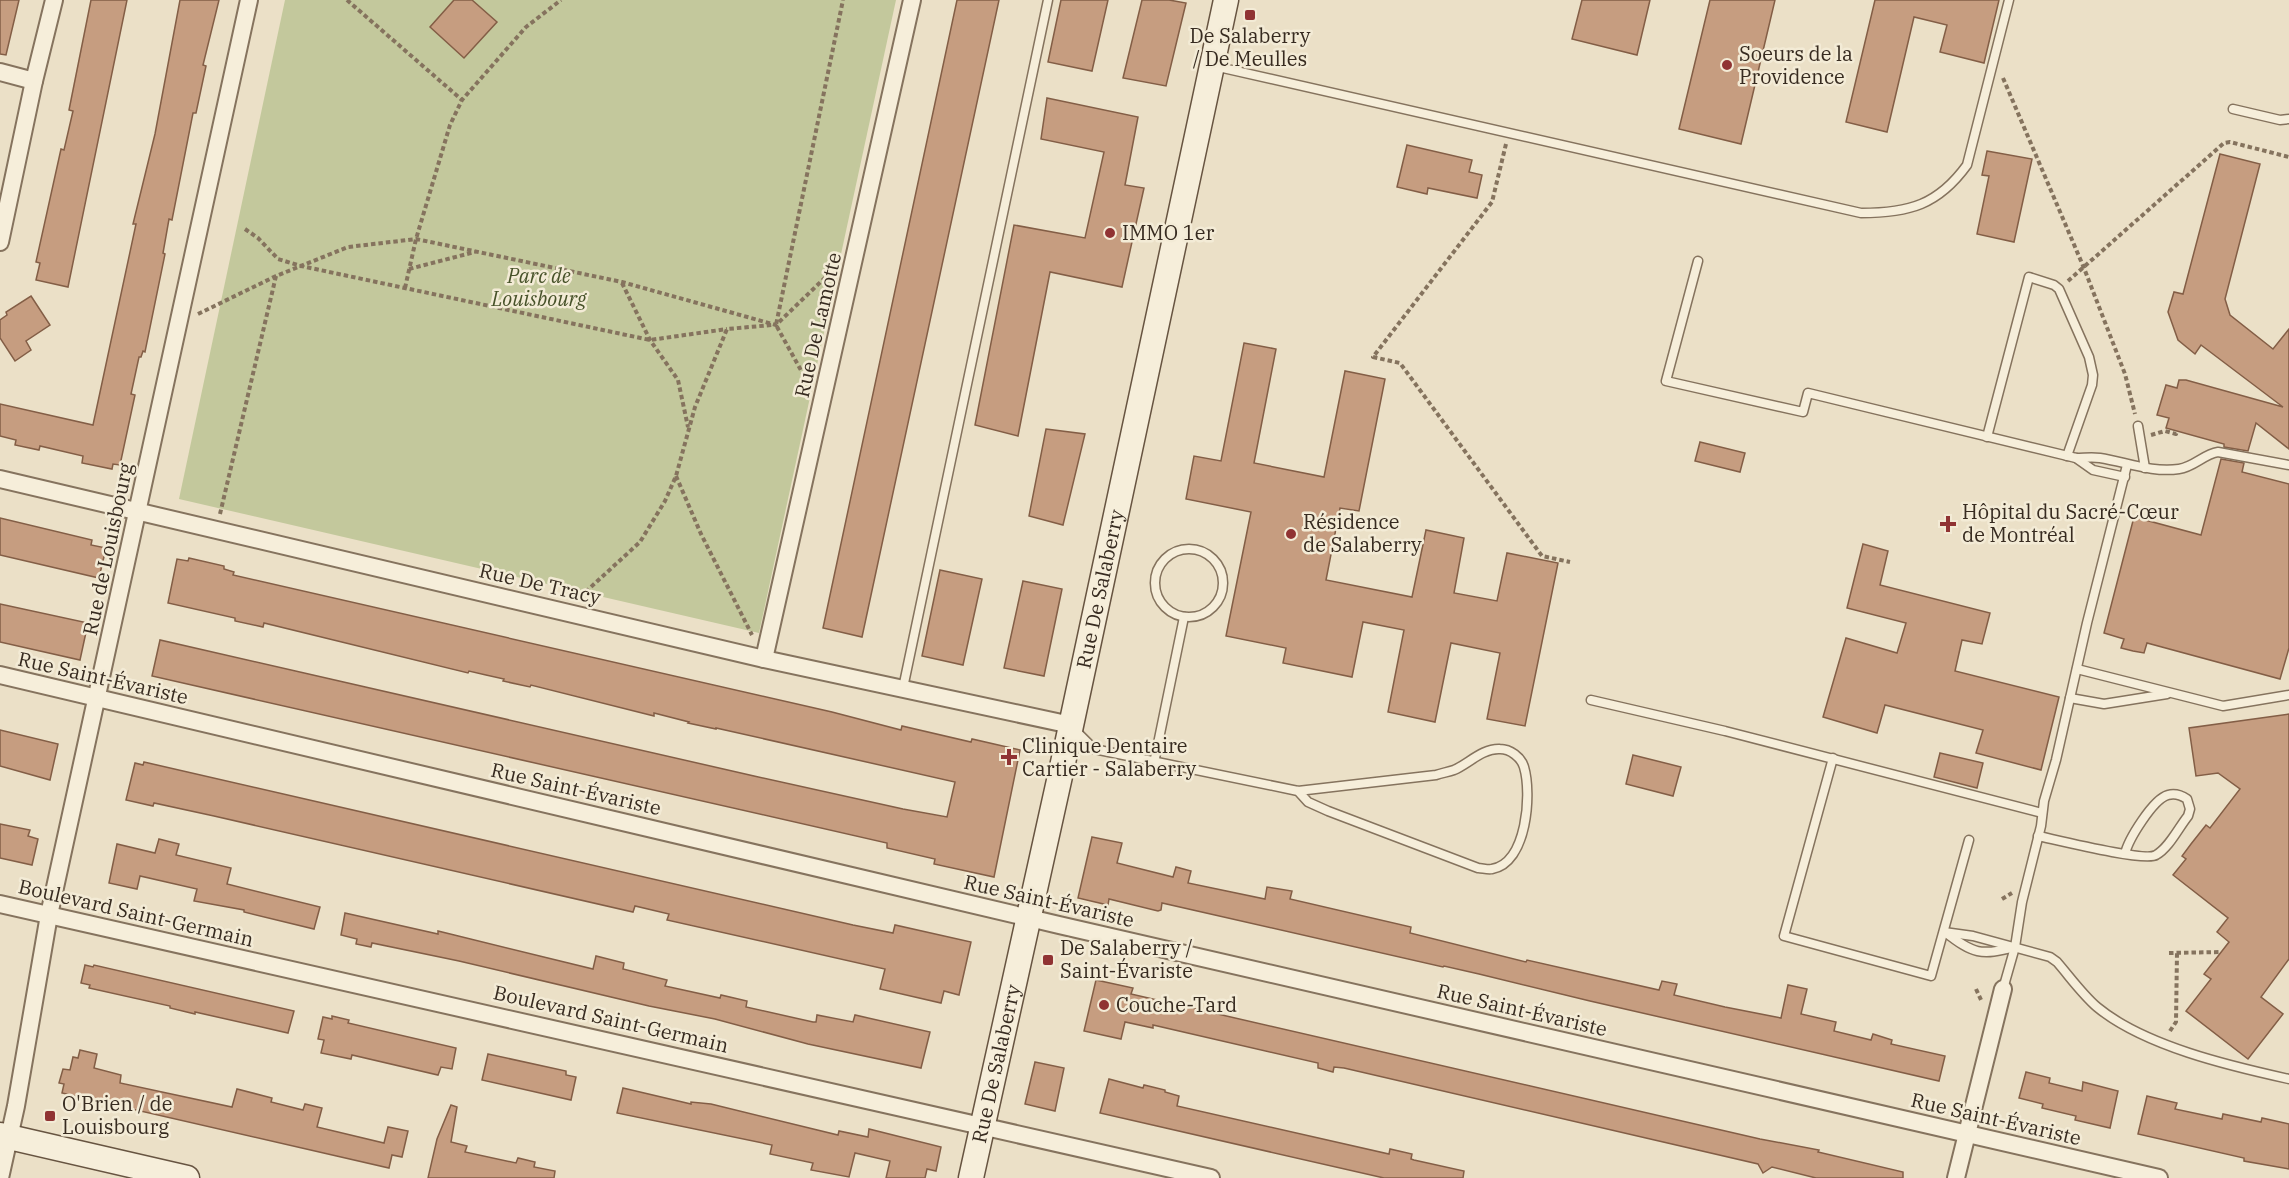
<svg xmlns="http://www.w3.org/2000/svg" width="2289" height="1178" viewBox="0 0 2289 1178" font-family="'IBM Plex Serif',serif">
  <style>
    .green { fill: #c3c89c }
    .building { fill: #c69d80; stroke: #835e46; stroke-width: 1.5 }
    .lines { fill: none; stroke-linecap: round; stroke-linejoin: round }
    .lane-casing { stroke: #85735e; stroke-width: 11 }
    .street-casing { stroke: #85735e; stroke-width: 20 }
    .secondary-casing { stroke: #675441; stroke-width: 27 }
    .path { stroke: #85735e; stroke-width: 4; stroke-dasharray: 4.5 3; stroke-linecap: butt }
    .lane { stroke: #f6eeda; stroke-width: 8 }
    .street { stroke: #f6eeda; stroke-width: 16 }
    .secondary { stroke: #f6eeda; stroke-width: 24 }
    .poi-dot { fill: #903333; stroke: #f3ebd6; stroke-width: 2 }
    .labels { text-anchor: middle; stroke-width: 5; stroke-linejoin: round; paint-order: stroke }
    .poi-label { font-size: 20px; fill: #372b20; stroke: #f3ebd6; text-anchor: start }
    .park-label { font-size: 20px; font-style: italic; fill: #475229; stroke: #f3ebd6 }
    .street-label { font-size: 20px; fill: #372b20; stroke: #f3ebd6 }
  </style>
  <rect width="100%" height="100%" fill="#ebe0c7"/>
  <polygon class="green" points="285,0 896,0 759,633 179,499"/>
  <g class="building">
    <polygon points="0,0 19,0 6,55 0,54"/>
    <polygon points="91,0 127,0 68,287 36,280 40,263 36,262 61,149 64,150 73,111 69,110"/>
    <polygon points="180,0 219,0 203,65 206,66 196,113 193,113 172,220 169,219 163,253 165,254 145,352 143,351 141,357 139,357 131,394 135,395 120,465 113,464 112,469 82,463 83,456 40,446 39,450 15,445 16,440 0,436 0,404 93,425 136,224 133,224 155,134"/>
    <polygon points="454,0 472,0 497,22 464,58 430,27"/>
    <polygon points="957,0 999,0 862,637 823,628"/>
    <polygon points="1061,0 1108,0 1092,71 1048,62"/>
    <polygon points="1142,0 1169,0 1186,3 1166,86 1123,78"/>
    <polygon points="1582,0 1650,0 1637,55 1572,39"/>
    <polygon points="1710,0 1775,0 1741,144 1679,129"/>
    <polygon points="1875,0 1999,0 1984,63 1940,52 1947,25 1914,17 1887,132 1846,122"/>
    <polygon points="1047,98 1138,117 1125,185 1144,188 1122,287 1050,272 1018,436 975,425 1014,225 1085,238 1104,152 1041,139"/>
    <polygon points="1407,145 1472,160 1469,172 1482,175 1477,198 1428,188 1427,194 1397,187"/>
    <polygon points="1987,151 2032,159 2014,242 1977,234 1989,176 1982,175"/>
    <polygon points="2220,154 2260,164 2225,299 2230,315 2273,349 2289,329 2289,449 2256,423 2248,451 2224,447 2224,444 2166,428 2169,418 2157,415 2166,385 2177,388 2179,380 2186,380 2283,407 2201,345 2195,354 2178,340 2168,312 2174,292 2183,294"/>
    <polygon points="31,296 50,325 26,341 31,350 15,361 0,338 0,320 7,315 6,312"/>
    <polygon points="1244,343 1276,349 1254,463 1324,477 1345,371 1385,379 1359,511 1340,508 1326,580 1412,597 1426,530 1464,538 1454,593 1497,601 1507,553 1558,563 1525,726 1487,719 1500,653 1451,643 1435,722 1388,712 1404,630 1363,622 1352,677 1283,663 1286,648 1226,636 1251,512 1186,499 1194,456 1221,461"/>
    <polygon points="1046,429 1085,434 1063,525 1029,516"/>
    <polygon points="1700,442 1745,453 1740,472 1695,461"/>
    <polygon points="2221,459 2244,463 2242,472 2289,484 2289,648 2280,679 2147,643 2144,653 2133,651 2121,648 2124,639 2104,633 2134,517 2201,535"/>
    <polygon points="0,518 92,540 91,545 106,548 99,578 0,555"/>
    <polygon points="1863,544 1888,551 1880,585 1990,613 1982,644 1962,640 1955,671 2059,697 2041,770 1976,753 1983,730 1885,705 1877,733 1823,717 1846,638 1897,653 1906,623 1847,608"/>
    <polygon points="189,558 224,566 224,569 234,572 233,575 832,712 901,730 902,726 971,742 972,739 1020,750 994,877 934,864 935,859 887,848 887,843 152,676 160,640 754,776 903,809 947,817 955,782 716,728 716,729 688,723 689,722 654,713 654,716 531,685 530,687 503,681 504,679 486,675 469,671 468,673 264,623 263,627 235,621 235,618 168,603 177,559 188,561"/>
    <polygon points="940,570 982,579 963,665 922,656"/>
    <polygon points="1023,581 1062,589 1044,676 1004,668"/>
    <polygon points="0,604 88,623 80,660 0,642"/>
    <polygon points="2289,714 2289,959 2261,997 2283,1014 2248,1059 2186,1011 2211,979 2204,974 2229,942 2217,932 2228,918 2173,875 2186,859 2182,856 2191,844 2206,825 2210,828 2240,789 2218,773 2196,776 2189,728"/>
    <polygon points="0,730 58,744 50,780 0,766"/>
    <polygon points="1940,753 1983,763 1977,788 1934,777"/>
    <polygon points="1633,755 1681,767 1673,796 1626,784"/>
    <polygon points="144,762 853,925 893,933 895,925 971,942 959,995 944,991 941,1003 880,989 885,969 667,920 669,914 635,906 633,912 214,816 154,803 153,806 126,800 135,763 143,765"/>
    <polygon points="0,824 30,830 28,836 38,839 32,865 0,858"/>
    <polygon points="1092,837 1122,843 1117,863 1173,877 1176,867 1191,871 1188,883 1265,899 1267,887 1292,891 1290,899 1411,927 1410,933 1526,962 1527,960 1659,990 1662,981 1677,984 1674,995 1725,1007 1781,1018 1788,985 1807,989 1801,1014 1836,1022 1834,1031 1871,1040 1873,1034 1892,1040 1891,1044 1945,1056 1939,1081 1590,1001 1479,974 1444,966 1443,967 1162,903 1161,910 1158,911 1109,899 1108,905 1078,898"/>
    <polygon points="159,839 179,844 176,855 231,868 227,884 320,907 314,929 244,912 244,910 194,901 197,889 140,876 137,889 109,883 117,844 155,853"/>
    <polygon points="345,913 438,934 438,931 593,969 596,956 624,963 623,969 667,980 665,986 720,998 721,995 747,1001 746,1007 813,1022 816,1022 817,1015 853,1022 855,1015 930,1032 921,1068 808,1044 715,1019 649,1006 459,961 372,943 371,947 356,944 357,939 341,935"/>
    <polygon points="85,965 93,967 94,965 294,1011 288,1033 195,1012 195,1014 170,1008 170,1006 89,988 90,985 81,983"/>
    <polygon points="1096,980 1133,988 1131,994 1760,1139 1819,1150 1818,1152 1903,1172 1903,1178 1816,1178 1772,1167 1763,1173 1758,1164 1344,1068 1334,1067 1333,1072 1318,1068 1318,1063 1153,1025 1153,1028 1125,1022 1121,1039 1084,1031"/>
    <polygon points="332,1016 349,1020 348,1023 456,1048 452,1069 441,1067 438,1075 352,1055 351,1059 321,1053 324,1040 318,1039 323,1017 332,1019"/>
    <polygon points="80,1050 97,1054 94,1068 121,1075 120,1083 232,1107 237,1089 272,1098 271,1102 303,1110 305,1104 322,1108 317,1127 384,1143 388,1127 408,1131 402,1157 392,1155 389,1168 62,1093 64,1084 59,1083 63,1069 70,1070 73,1057 78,1058"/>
    <polygon points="488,1054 566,1071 566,1075 576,1077 571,1100 482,1080"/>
    <polygon points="1035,1062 1064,1068 1055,1111 1025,1104"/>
    <polygon points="2026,1072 2050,1078 2049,1083 2082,1091 2083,1082 2118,1091 2110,1128 2075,1120 2076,1116 2042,1108 2043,1104 2019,1098"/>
    <polygon points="1109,1079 1143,1088 1144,1085 1165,1090 1165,1092 1179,1096 1177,1106 1389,1154 1390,1149 1412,1154 1411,1159 1414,1160 1464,1171 1463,1178 1384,1178 1100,1113"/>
    <polygon points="623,1088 691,1104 691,1102 711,1104 838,1135 839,1131 868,1137 869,1129 941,1147 936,1171 927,1169 925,1178 886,1178 890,1161 855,1153 849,1177 811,1170 813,1163 770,1154 772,1145 617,1113"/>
    <polygon points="2147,1096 2177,1103 2175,1109 2222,1119 2223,1114 2261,1122 2262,1118 2289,1124 2289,1169 2244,1161 2244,1158 2138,1134"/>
    <polygon points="451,1105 457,1107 451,1142 467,1146 465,1152 516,1163 518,1158 535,1162 534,1167 555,1171 554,1178 428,1178 437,1139"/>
  </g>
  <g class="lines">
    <g class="lane-casing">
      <g id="lane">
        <path d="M1214 66 1861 213C1909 213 1938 205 1967 165L2009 0"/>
        <polyline points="2233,109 2280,120 2289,119"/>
        <path d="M1698 261 1666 381 1803 412 1808 393 2076 458C2084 458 2092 457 2100 458 2126 462 2152 473 2179 469 2194 467 2204 454 2218 452L2289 465"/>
        <polyline points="2138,426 2145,468"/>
        <polyline points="1987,437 2029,277 2054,285 2059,289 2089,357 2093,375 2092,385 2067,456"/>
        <polyline points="2076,458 2093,470 2125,477"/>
        <circle cx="1189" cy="583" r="34"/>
        <polyline points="2077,669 2223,706 2289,695"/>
        <polyline points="903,688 1048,0"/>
        <polyline points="2070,698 2104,704 2167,694"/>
        <polyline points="1591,700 1725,731 2042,813"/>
        <path d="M1073 728 1094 749 1298 791 1436 775C1442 773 1448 772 1454 770 1468 764 1483 748 1500 749 1510 749 1521 757 1524 767 1532 794 1527 863 1492 869 1488 870 1482 868 1478 868L1328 811 1308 802 1298 791"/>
        <polyline points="1833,758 1784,936 1931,976 1969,840"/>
        <polyline points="1154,763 1184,617"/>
        <path d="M2038 836C2057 840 2145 862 2156 855 2169 848 2179 827 2188 816L2190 809 2187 799C2181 795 2175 793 2168 795 2153 799 2128 840 2125 854"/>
        <path d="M1944 932 1973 936 2050 957 2057 962C2070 977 2082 994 2097 1007 2144 1046 2230 1066 2289 1079"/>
        <path d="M1945 932C1973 954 1981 956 2015 947"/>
        <polyline points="2003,989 2015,947 2022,902 2041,826 2044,801 2056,760 2087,623 2127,465"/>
      </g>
    </g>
    <g class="street-casing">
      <g id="street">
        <polyline points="0,72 34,81"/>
        <polyline points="0,242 34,81 54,0"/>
        <polyline points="0,479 764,659 1071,725"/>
        <polyline points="764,659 912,0"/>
        <polyline points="0,675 1059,925 2159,1178"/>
        <polyline points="0,904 1211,1178"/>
        <polyline points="0,1178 16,1106 49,915 249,0"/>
        <polyline points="1956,1178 2003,989"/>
      </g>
    </g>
    <g class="secondary-casing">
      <g id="secondary">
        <polyline points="0,1135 187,1178"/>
        <path id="s1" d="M971 1178 1066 749 1226 0"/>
      </g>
    </g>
    <g class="path">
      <polyline points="347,0 462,100"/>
      <polyline points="2003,78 2084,268 2125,374 2135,414"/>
      <polyline points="1506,144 1492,202 1373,357 1400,363 1542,556 1570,562"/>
      <polyline points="245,229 258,238 278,259 301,266 650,340 727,329"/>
      <polyline points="409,269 475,252"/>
      <polyline points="2068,281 2224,143 2230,142 2289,157"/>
      <polyline points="622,283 650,340 678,380 688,427"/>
      <polyline points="405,288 416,239 450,125 462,100 526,27 561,0"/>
      <polyline points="198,314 276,276 348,247 416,239 622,282 776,325 833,270"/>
      <polyline points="808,383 776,325 843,0"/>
      <polyline points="2151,435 2165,431 2176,434 2177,431"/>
      <polyline points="676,476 701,534 752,635"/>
      <polyline points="220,514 276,276"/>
      <polyline points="580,597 640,542 665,501 676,476 695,407 727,329 772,325"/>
      <polyline points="2002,899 2012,893"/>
      <polyline points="2169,953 2221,952"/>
      <polyline points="1976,989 1982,1002"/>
      <polyline points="2170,1031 2176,1022 2177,953"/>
    </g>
    <use href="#lane" class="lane"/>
    <use href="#street" class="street"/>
    <use href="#secondary" class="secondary"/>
  </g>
  <g class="poi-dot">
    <rect x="1244" y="9" width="12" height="12" rx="3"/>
    <circle cx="1727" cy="65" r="6"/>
    <circle cx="1110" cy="233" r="6"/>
    <path d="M1945 515h6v6h6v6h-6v6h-6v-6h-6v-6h6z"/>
    <circle cx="1291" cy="534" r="6"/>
    <path d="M1006 748h6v6h6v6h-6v6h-6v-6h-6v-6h6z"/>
    <rect x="1042" y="954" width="12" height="12" rx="3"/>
    <circle cx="1104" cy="1005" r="6"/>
    <rect x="44" y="1110" width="12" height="12" rx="3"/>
  </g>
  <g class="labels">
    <g class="poi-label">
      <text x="1250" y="43" text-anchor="middle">De Salaberry<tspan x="1250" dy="23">/ De Meulles</tspan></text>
      <text x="1739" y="61">Soeurs de la<tspan x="1739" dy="23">Providence</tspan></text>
      <text x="1122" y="240">IMMO 1er</text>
      <text x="1962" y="519">Hôpital du Sacré-Cœur<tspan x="1962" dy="23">de Montréal</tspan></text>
      <text x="1303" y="529">Résidence<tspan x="1303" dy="23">de Salaberry</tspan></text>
      <text x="1022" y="753">Clinique Dentaire<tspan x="1022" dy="23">Cartier - Salaberry</tspan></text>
      <text x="1060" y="955">De Salaberry /<tspan x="1060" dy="23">Saint-Évariste</tspan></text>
      <text x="1116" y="1012">Couche-Tard</text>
      <text x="62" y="1111">O'Brien / de<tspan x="62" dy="23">Louisbourg</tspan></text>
    </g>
    <g class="park-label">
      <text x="539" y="283">Parc de<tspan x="539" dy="23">Louisbourg</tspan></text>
    </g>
    <g class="street-label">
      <text transform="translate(818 325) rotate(-77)" y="7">Rue De Lamotte</text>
      <text transform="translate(108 549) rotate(-78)" y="7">Rue de Louisbourg</text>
      <text transform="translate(540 584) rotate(13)" y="7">Rue De Tracy</text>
      <text dy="7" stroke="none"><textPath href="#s1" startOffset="603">Rue De Salaberry</textPath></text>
      <text transform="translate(103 678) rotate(13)" y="7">Rue Saint-Évariste</text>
      <text transform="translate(576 789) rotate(13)" y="7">Rue Saint-Évariste</text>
      <text transform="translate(1049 901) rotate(13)" y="7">Rue Saint-Évariste</text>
      <text transform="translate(136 913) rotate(13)" y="7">Boulevard Saint-Germain</text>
      <text transform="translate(1522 1010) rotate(13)" y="7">Rue Saint-Évariste</text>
      <text transform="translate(611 1019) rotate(13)" y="7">Boulevard Saint-Germain</text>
      <text dy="7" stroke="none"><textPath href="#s1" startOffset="117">Rue De Salaberry</textPath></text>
      <text transform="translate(1996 1119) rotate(13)" y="7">Rue Saint-Évariste</text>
    </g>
  </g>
</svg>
